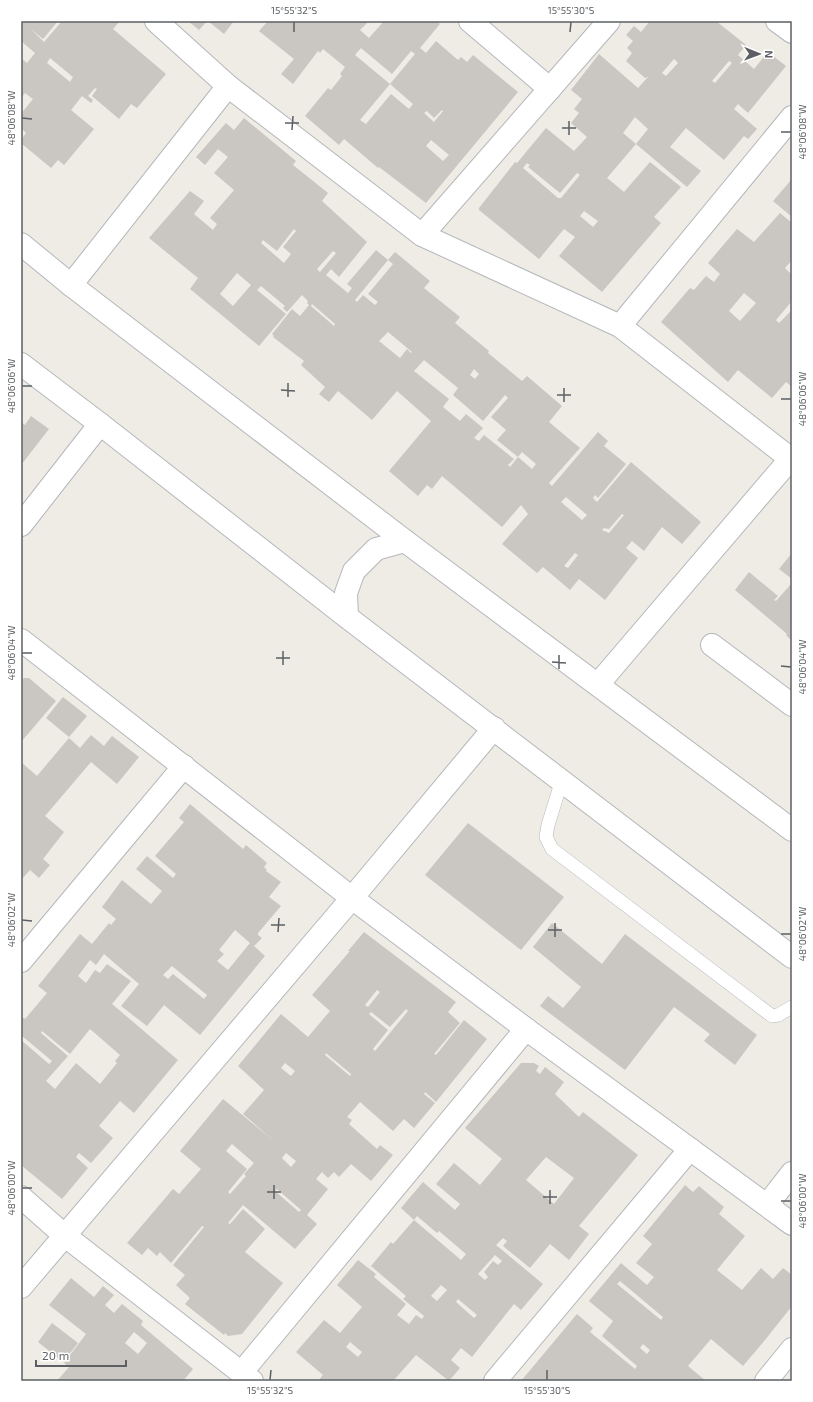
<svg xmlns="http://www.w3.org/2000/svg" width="813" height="1402" viewBox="0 0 813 1402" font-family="'Exo 2',sans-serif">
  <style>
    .building { fill: #cac6c1; fill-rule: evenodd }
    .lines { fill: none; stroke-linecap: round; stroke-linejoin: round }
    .service-casing { stroke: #b4b7bb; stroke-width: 14 }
    .minor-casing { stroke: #b4b7bb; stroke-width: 24 }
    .tertiary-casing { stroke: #b4b7bb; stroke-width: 24 }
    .service { stroke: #fff; stroke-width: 13 }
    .minor { stroke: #fff; stroke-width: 22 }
    .tertiary { stroke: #fff; stroke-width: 22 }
    .ticks { fill: none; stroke: #5c6064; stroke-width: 1.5 }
    .neatline { fill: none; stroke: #5c6064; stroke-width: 1.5 }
    .ticks-label { font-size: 10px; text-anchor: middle; fill: #5c6064 }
  </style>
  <rect width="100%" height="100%" fill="#eeece4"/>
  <g class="building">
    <path d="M21 21H58L43 39 31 29 44 42 62 21H120L113 29 166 74 137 108 131 104 119 119 92 96 97 89 95 88 88 96 93 100 91 103 82 96 71 110 94 129 64 165 58 160 51 168 21 143V140L26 133 21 128V114L33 99 25 93 21 98V58L27 63 35 53 21 41ZM50 58 73 77 70 82 47 63Z"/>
    <polygon points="188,21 207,21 199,30"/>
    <polygon points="208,21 234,21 224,34"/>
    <path d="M268 21H369L360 30 369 38 384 21H436L440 24 420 48 426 53 436 41 458 60 461 57 467 62 473 55 518 92 426 203 379 167 378 168 344 139 339 145 305 116 328 88 331 90 342 76 340 74 345 67 323 49 320 53 318 51 293 84 281 74 294 59 259 31ZM361 48 392 74 411 51 415 54 390 84 413 104 409 109 391 94 366 124 360 120 390 84 355 55ZM442 110 443 111 434 122 424 113 427 111 434 118ZM431 140 449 155 443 161 426 146Z"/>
    <path d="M650 21H716L746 45 738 55 754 69 768 52 786 66 748 113 738 104 734 109 757 129 748 139 744 136 724 160 686 128 670 147 701 171 687 187 636 144 607 178 624 192 650 162 681 187 654 217 661 223 602 292 559 256 575 237 564 229 539 259 479 210V208L515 162 517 163 546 128 574 151 587 137 571 123 579 113 574 109 582 99 571 90 599 54 638 88 648 77 645 78 626 61 632 53 627 48 633 41 626 35 634 26 641 32ZM674 59 678 63 666 76 662 73ZM729 61 732 63 715 83 712 81ZM635 117 648 129 636 144 623 133ZM527 163 530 165 528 167 560 193 577 173 580 175 561 198H558L523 168ZM584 211 598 221 593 227 580 216Z"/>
    <path d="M244 118 296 161 293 165 328 193 322 201 367 242 339 277 331 269 326 275 348 293 352 288 347 284 376 250 388 260 355 300 357 302 363 295 375 305 378 302 368 294 393 264 388 260 395 252 430 281 424 288 460 317 455 323 489 351 488 353 522 381 527 376 562 406 549 422 580 448 549 483 552 486 598 432 608 441 604 446 626 464 598 498 595 495 593 498 597 502 631 462 701 522 682 544 662 527 644 551 632 541 626 548 638 558 605 600 579 579 570 590 543 567 537 573 502 544 528 514 521 505 502 527 442 476 432 489 427 485 418 496 389 471 431 421 397 391 372 420 338 391 329 402 319 394 325 387 301 365 304 361 273 337 274 336 272 334 292 309 300 316 309 305 307 303 308 301 302 295 287 312 283 308 285 306 261 286 257 290 286 314 259 346 190 289 198 278 149 238 190 191 204 201 194 214 213 230 217 224 210 218 234 190 214 173 228 157 218 149 205 165 196 157 226 123 234 130ZM294 229 296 231 283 247 291 254 284 263 261 243 263 240 277 251ZM333 251 336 253 320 272 317 269ZM237 273 251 285 233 306 220 294ZM312 304 335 324 334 326 311 306ZM388 332 412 352 411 353 407 349 400 358 379 341ZM424 360 458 388 453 395 483 421 505 395 508 398 491 417 506 430 497 440 518 457 522 452 536 464 532 469 518 457 510 467 508 465 514 459 484 435 479 441 474 438 483 428 466 414 460 421 443 407 449 399 414 371ZM474 369 479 374 475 379 470 375ZM566 497 587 515 582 520 561 502ZM622 514 624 515 609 533 602 530 604 528 609 529ZM575 553 578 555 568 568 564 566Z"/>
    <polygon points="792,179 792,217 773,201"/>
    <path d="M780 213 792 223V260L785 268 790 273 792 271V301L776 320 779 323 792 310V387L786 382 772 398 738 370 728 382 661 322 690 288 694 290 706 276 714 282 720 274 708 263 737 229 754 242ZM744 293 756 303 740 321 729 311Z"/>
    <polygon points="31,416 49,429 21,465 21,422 25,425"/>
    <polygon points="792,553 792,579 779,569"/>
    <polygon points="749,572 778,596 774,600 776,601 792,583 792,641 786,635 787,634 735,590"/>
    <polygon points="24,678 29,678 56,701 21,742 21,681"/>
    <polygon points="63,697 87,716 69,737 46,718"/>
    <polygon points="91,735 104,746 112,736 139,757 117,784 91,762 45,816 64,832 43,859 50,865 39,878 30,870 21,880 21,762 37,776 69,738 80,748"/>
    <path d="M190 804 243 849 246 845 267 863 264 867 267 870 266 871 281 882 269 897 281 906 258 933V935L262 938 254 946 265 956 200 1035 164 1005 147 1026 121 1006 139 984 104 954 96 965 90 960 78 976 86 983 95 970 100 973 107 964 131 981 112 1004 178 1060 134 1113 120 1101 99 1126 113 1138 91 1163 79 1153 76 1157 88 1168 62 1199 21 1165V1139L23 1137 21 1135V1040L49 1064 52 1061 21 1035V1016L25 1019 47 993 38 986 80 934 92 944 109 923 111 925 116 919 102 907 122 880 151 904 162 891 136 869 147 856 173 878 176 874 155 856 184 822 179 818ZM235 930 250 943 228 970 217 961 224 954 219 950ZM172 966 207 995 204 999 173 974 168 979 163 975ZM90 1029 120 1055 115 1061 117 1063 100 1084 76 1063 55 1089 46 1081 68 1056 41 1033 42 1031 70 1054Z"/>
    <polygon points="468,823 564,897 521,950 425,875"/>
    <polygon points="552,923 602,964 625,934 757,1035 735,1065 704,1041 710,1034 674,1007 625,1070 540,1006 548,996 563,1008 581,987 533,947"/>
    <path d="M364 932 456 1002 448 1012 460 1023 434 1054 436 1055 464 1020 487 1039 436 1102 425 1092 424 1094 435 1103 414 1128 404 1119 393 1131 360 1102 347 1117 352 1120 349 1124 377 1149 380 1145 393 1155 371 1181 351 1164 339 1177 334 1172 328 1178 322 1172 316 1179 328 1189 307 1215 317 1224 295 1249 243 1205 228 1223 230 1224 243 1209 265 1229 245 1252 283 1283 242 1334 228 1336 225 1333 224 1335 185 1304 190 1298 176 1285 185 1275 173 1265 204 1227 202 1226 171 1263 160 1252 157 1256 148 1248 142 1255 127 1243 173 1189 179 1194 201 1169 180 1151 223 1099 274 1141 243 1114 264 1090 238 1066 281 1014 308 1037 330 1011 312 995 350 951H348ZM377 990 380 992 368 1007 365 1005ZM406 1009 408 1011 375 1051 373 1049 388 1030 369 1014 371 1012 390 1027ZM326 1053 351 1074 350 1076 325 1055ZM285 1063 295 1071 291 1076 281 1068ZM232 1144 254 1163 244 1174 246 1176 230 1194 228 1192 247 1169 226 1151ZM286 1153 296 1161 291 1167 282 1158ZM277 1189 301 1210 299 1212 275 1191Z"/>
    <path d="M521 1063H534L539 1066 536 1071 540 1074 545 1067 564 1082 555 1094 579 1117 583 1112 638 1155 579 1226 589 1234 569 1260 550 1244 530 1268 503 1246 507 1241 503 1238 496 1245 543 1284 521 1310 514 1304 472 1357 461 1348 451 1360 460 1368 449 1381 416 1355 394 1380 395 1381H318L323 1375 296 1352 324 1320 340 1333 362 1307 337 1285 358 1260 376 1274 374 1277 406 1304 397 1315 409 1324 416 1315 422 1319 424 1316 403 1299 406 1296 371 1266 391 1242 393 1244 414 1220 461 1260 466 1254 439 1231 437 1233 417 1216 414 1220 401 1208 423 1182 455 1210 460 1204 436 1184 454 1163 480 1185 502 1159 465 1128ZM546 1157 574 1178 554 1204 526 1180ZM495 1255 502 1261 498 1265 493 1261 484 1272 488 1277 485 1280 478 1274ZM441 1285 447 1290 437 1301 431 1296ZM458 1299 477 1315 474 1318 456 1302ZM350 1342 362 1352 358 1357 346 1347Z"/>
    <path d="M685 1185 693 1192 699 1186 724 1207 719 1214 745 1236 717 1270 742 1290 761 1268 773 1279 783 1268 792 1275V1306L765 1340 743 1366 711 1339 688 1366 706 1381H521L577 1314 593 1328 590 1332 635 1369 637 1366 602 1336 613 1321 589 1301 621 1263 647 1285 654 1277 636 1263 652 1244 643 1236ZM620 1281 663 1317 661 1320 617 1284ZM643 1344 650 1350 647 1354 640 1348Z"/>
    <path d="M71 1278 94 1297 103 1286 114 1295 105 1305 114 1313 122 1304 143 1321 141 1325 193 1369 183 1381H57L69 1367 64 1363 86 1334 49 1305ZM134 1332 147 1343 138 1354 125 1343Z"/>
    <polygon points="52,1323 78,1343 63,1362 38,1342"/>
  </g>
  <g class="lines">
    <g class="service-casing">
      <polyline id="service" points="562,780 548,825 546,837 552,849 772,1016 778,1015 792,1007"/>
    </g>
    <g class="minor-casing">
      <g id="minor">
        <polyline points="156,21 228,86 422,235 620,326 791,459"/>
        <polyline points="470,21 550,89"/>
        <polyline points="777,21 792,32"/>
        <polyline points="422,235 609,21"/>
        <polyline points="71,285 228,86"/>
        <polyline points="620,326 792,117"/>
        <polyline points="21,525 100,424"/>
        <polyline points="21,640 352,898 526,1029 792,1224"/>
        <polyline points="712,645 792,705"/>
        <polyline points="599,683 792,457"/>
        <polyline points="21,961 184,766"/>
        <polyline points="21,1197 64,1235 252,1381"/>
        <polyline points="767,1205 792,1173"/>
        <polyline points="21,1287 352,898 494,728"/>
        <polyline points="242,1372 526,1029"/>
        <polyline points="495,1381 690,1149"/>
        <polyline points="766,1381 792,1349"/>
      </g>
    </g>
    <g class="tertiary-casing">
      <g id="tertiary">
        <polyline points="21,244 71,285 405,541 792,830"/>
        <polyline points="21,364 100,424 347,617 792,957"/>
        <polyline points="347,617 346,593 354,571 376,549 405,541"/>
      </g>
    </g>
    <use href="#service" class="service"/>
    <use href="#minor" class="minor"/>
    <use href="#tertiary" class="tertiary"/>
  </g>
  <path class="ticks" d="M294 32V22M570 32 571 22M22 118 32 119M285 123H299M562 128H576M292 130 293 116M781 132H791M569 135V121M22 386H32M281 390 295 391M557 395H571M288 397V383M781 399H791M564 402V388M22 653H32M276 658H290M552 662 566 663M283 665V651M781 666 791 667M559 669V655M22 920 32 921M271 925H285M548 930H562M278 932 279 918M781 934H791M555 937V923M22 1188H32M267 1192H281M543 1197H557M274 1199V1185M781 1201H791M550 1204V1190M270 1380 271 1370M547 1380V1370"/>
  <rect width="813" height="1402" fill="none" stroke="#ffffff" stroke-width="44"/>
  <g transform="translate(759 54) rotate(91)" stroke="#ffffff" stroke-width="3" paint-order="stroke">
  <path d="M0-3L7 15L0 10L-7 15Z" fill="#5c6064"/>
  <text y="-6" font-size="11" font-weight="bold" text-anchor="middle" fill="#5c6064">N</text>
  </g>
  <path d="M36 1360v6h90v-6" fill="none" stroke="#5c6064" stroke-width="2"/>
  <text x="42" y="1360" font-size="12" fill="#5c6064" stroke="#ffffff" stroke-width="3" paint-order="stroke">20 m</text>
  <rect x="22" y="22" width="769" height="1358" class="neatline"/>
  <g class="ticks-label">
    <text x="294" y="14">15°55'32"S</text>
    <text x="571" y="14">15°55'30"S</text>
    <text transform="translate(11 118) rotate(-90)" y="4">48°06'08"W</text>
    <text transform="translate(802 132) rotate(-90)" y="4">48°06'08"W</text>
    <text transform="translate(11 386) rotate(-90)" y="4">48°06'06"W</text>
    <text transform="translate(802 399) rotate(-90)" y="4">48°06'06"W</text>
    <text transform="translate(11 653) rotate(-90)" y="4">48°06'04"W</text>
    <text transform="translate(802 667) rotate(-90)" y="4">48°06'04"W</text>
    <text transform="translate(11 920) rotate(-90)" y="4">48°06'02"W</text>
    <text transform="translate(802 934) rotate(-90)" y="4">48°06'02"W</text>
    <text transform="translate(11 1188) rotate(-90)" y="4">48°06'00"W</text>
    <text transform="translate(802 1201) rotate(-90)" y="4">48°06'00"W</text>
    <text x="270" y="1394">15°55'32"S</text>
    <text x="547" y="1394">15°55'30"S</text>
  </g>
</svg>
